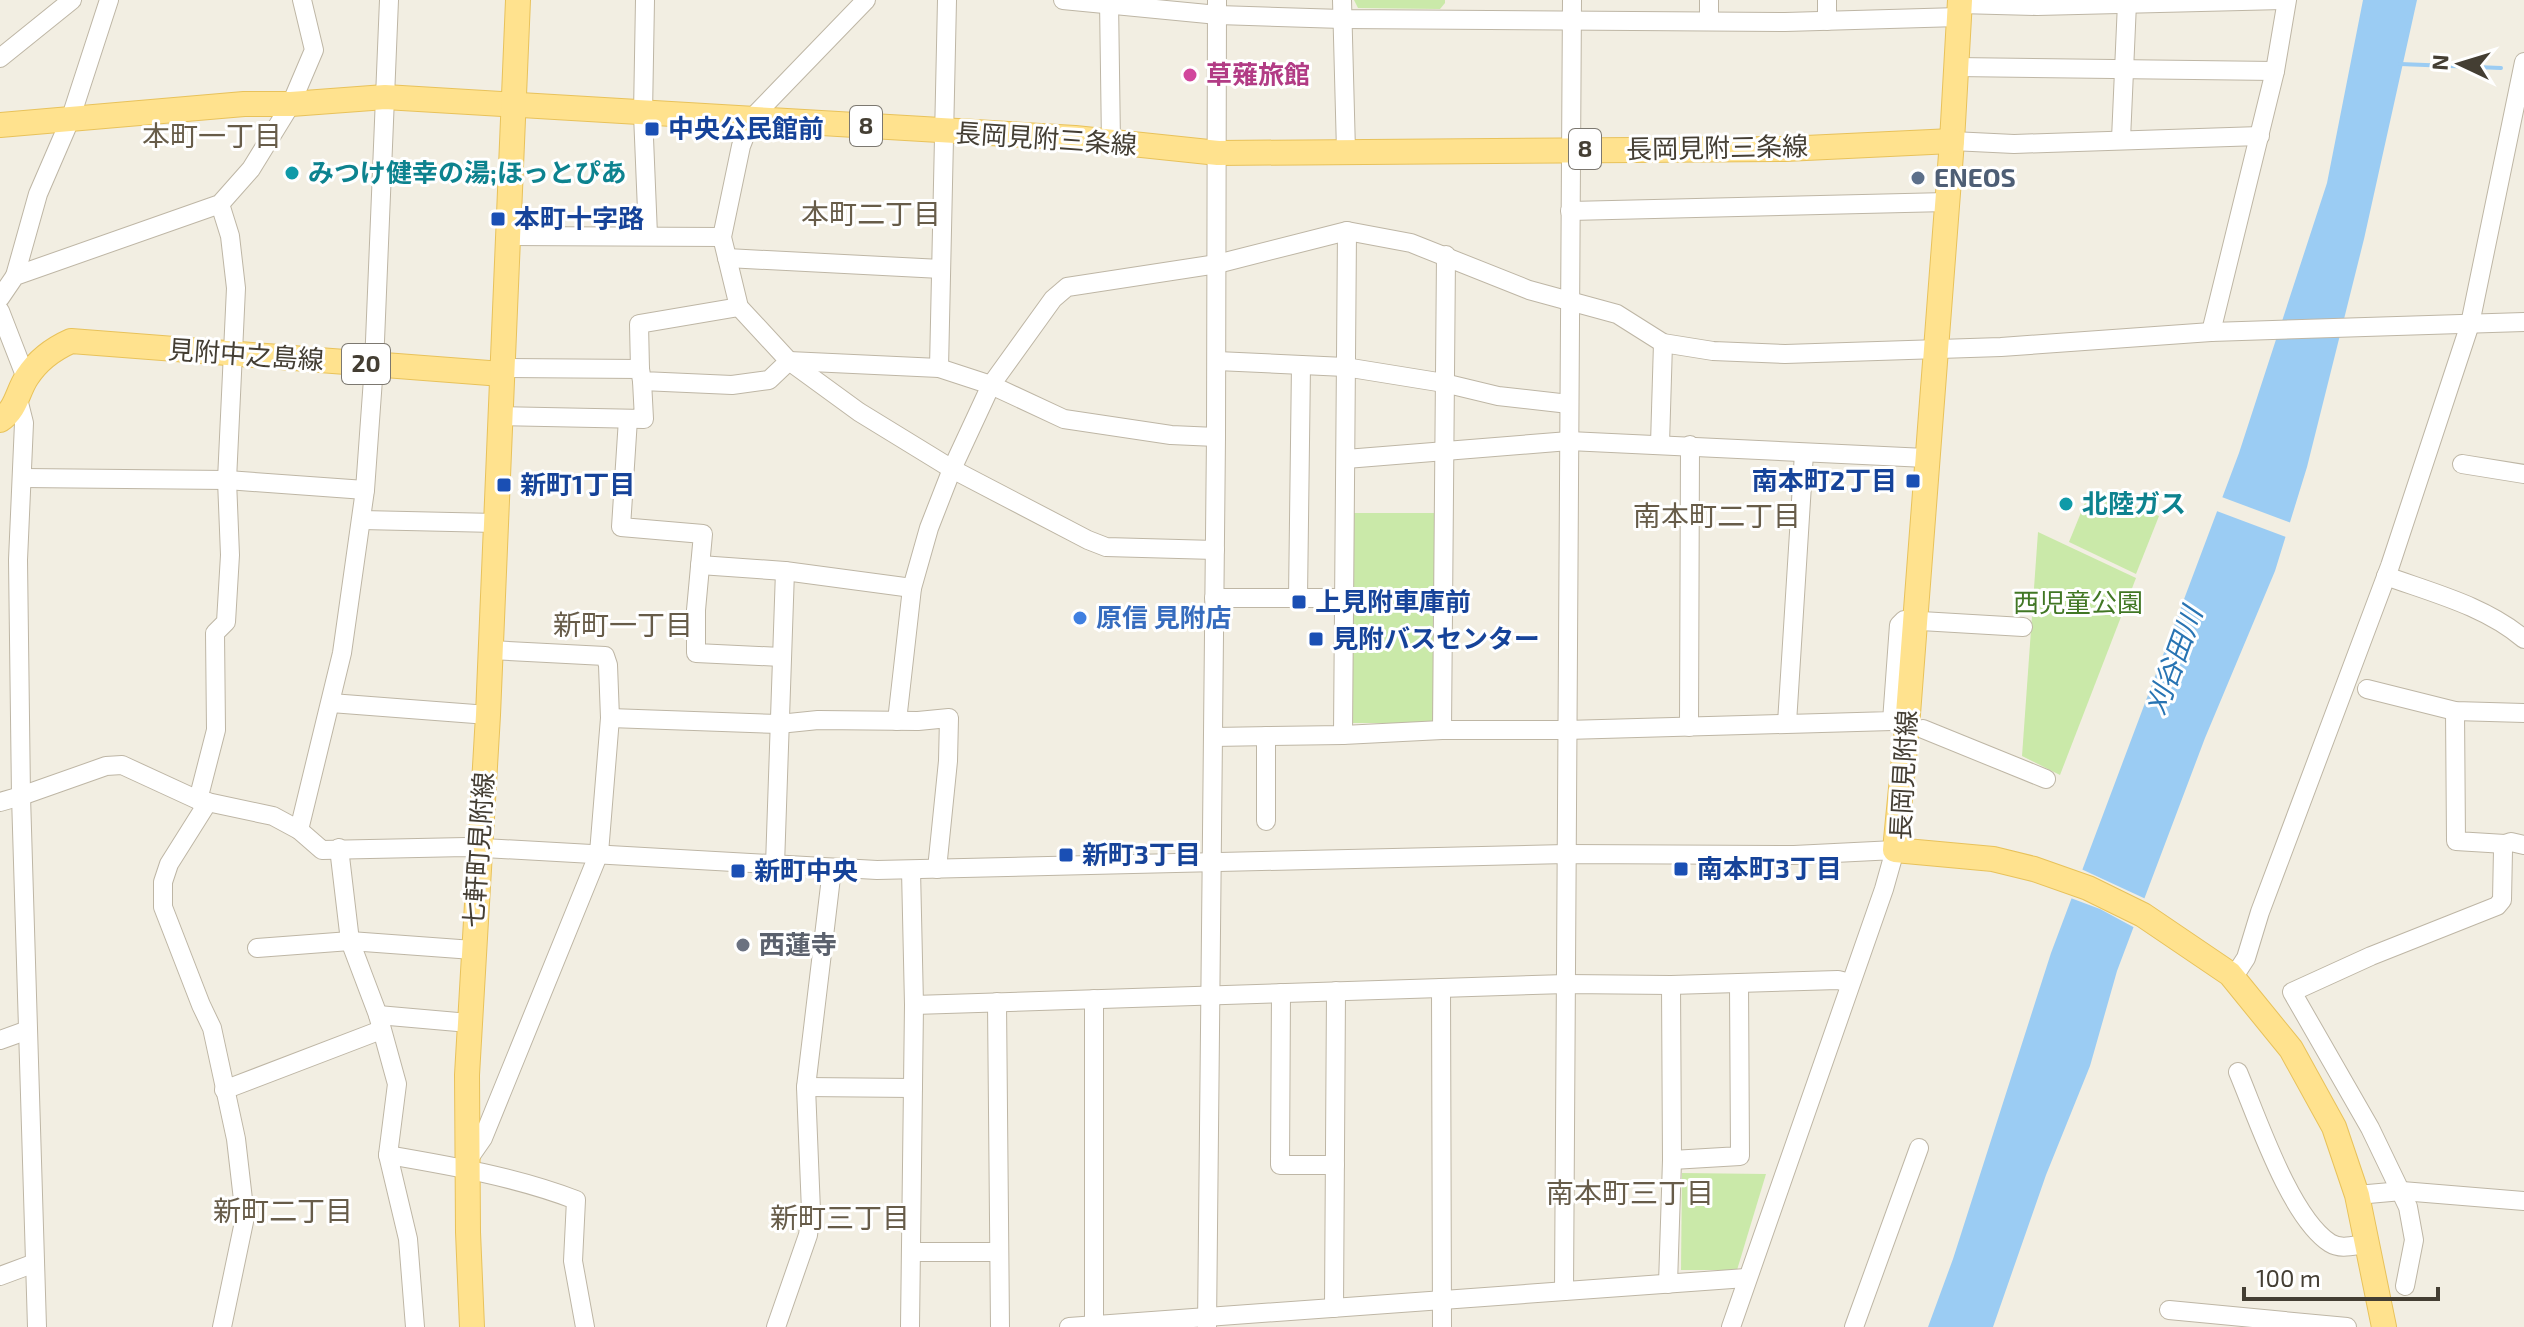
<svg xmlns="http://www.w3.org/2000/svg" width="2524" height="1327" viewBox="0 0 2524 1327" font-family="'Exo 2','Noto Sans JP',sans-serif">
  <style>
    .green { fill: #cae9a9 }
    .water { fill: #9bccf3 }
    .pier { fill: #f2eee2 }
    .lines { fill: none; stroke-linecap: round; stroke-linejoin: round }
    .stream { stroke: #9bccf3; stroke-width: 4 }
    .minor-casing { stroke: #beb6a5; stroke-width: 20 }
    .major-casing { stroke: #e8c25b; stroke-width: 26 }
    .minor { stroke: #fff; stroke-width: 18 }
    .major { stroke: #ffe28e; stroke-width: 24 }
    .hotel-dot { fill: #d1479c; stroke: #fff; stroke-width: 3 }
    .transit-dot { fill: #1a4fb4; stroke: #fff; stroke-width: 3 }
    .culture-dot { fill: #0f9aa8; stroke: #fff; stroke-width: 3 }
    .service-dot { fill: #5c6f8a; stroke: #fff; stroke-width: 3 }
    .shop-dot { fill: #3f7fe0; stroke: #fff; stroke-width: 3 }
    .worship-dot { fill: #6b7280; stroke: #fff; stroke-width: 3 }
    .labels { text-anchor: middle; stroke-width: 6; stroke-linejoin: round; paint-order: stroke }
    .shield { fill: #fff; stroke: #7c7870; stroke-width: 2 }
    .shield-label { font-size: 24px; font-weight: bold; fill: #443e33 }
    .hotel-label { font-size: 26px; font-weight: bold; fill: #b23c85; stroke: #fff; text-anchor: start }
    .transit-label { font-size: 26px; font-weight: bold; fill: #164399; stroke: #fff; text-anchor: start }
    .street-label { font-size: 26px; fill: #443e33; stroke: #fff }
    .culture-label { font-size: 26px; font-weight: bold; fill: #0d838f; stroke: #fff; text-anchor: start }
    .service-label { font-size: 26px; font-weight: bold; fill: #4e5e75; stroke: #fff; text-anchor: start }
    .park-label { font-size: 26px; fill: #417724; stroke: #fff }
    .shop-label { font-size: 26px; font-weight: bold; fill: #366cbe; stroke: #fff; text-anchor: start }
    .worship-label { font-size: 26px; font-weight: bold; fill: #5b616d; stroke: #fff; text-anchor: start }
    .neighbourhood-label { font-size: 28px; fill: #675c49; stroke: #fff }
    .water-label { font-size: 28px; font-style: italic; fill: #2874b3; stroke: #fff }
  </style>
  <rect width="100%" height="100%" fill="#f2eee2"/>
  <g class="green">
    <polygon points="1354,0 1445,0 1445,3 1440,9 1358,8"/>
    <polygon points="2091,488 2159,516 2136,574 2069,542"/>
    <polygon points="1351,513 1435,513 1438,723 1349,723"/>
    <polygon points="2038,532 2136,578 2060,775 2022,756"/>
    <polygon points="1682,1173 1766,1174 1737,1270 1681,1270"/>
  </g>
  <polygon class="water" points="2363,0 2417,0 2364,239 2307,467 2275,571 2205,738 2117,971 2090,1066 2046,1175 1993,1327 1928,1327 1953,1259 2051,953 2239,453 2327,183"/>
  <g class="pier">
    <polygon points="2219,496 2294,524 2289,538 2214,510"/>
    <polygon points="2079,868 2148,900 2137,929 2100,909 2068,897"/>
  </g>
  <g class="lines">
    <polyline class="stream" points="2400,64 2501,68"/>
    <g class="minor-casing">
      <g id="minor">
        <polyline points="645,0 643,114 648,235"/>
        <polyline points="866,0 752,118 741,146 722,237 739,307 789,361 859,412 952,469 1088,540 1106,547 1215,550"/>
        <polyline points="1063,0 1218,15 1342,19 1785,22 1959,17"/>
        <polyline points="1109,0 1111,143"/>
        <polyline points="1342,0 1346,151"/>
        <polyline points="1709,0 1709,21"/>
        <polyline points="1959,4 2037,6 2283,0"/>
        <polyline points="1827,21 1827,0"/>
        <polyline points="0,58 72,0"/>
        <polyline points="1956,67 2275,71"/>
        <polyline points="2121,139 2127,3"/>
        <polyline points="1952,141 2014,144 2260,136"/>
        <polyline points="1570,211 1947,202"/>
        <polyline points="507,236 722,237"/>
        <polyline points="727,258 941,269"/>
        <polyline points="15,276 38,194 70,120 109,0"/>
        <polyline points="0,298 15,276 220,204 251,169 291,104 314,50 302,0"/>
        <polyline points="0,311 26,378"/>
        <polyline points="2211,332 2275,71 2287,0"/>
        <polyline points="1217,361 1345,367 1444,383 1498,396 1569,404"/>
        <polyline points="502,368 640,369 642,381 732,385 769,380 789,361 939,368 991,385 1064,419 1171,435 1216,437"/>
        <polyline points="939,368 947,0"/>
        <polyline points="640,369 639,324 739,307"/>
        <polyline points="18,399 24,423 18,560 21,796 37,1327"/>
        <polyline points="500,416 644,419 642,381"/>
        <polyline points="628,419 621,527 703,534 696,610 696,653 781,657"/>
        <polyline points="1660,444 1663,343"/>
        <polyline points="1346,459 1569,441 1926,458"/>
        <polyline points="2462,464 2524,474"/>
        <polyline points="23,478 227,480 365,490"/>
        <polyline points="362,520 496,523"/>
        <polyline points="700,565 785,571 912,588"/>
        <path d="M2386 576C2433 593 2485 606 2524 639"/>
        <polyline points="1214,598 1344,598"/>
        <polyline points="1298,598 1301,365"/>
        <polyline points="2367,689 2455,711 2524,713"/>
        <polyline points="331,703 488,715"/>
        <polyline points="2455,711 2456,841 2505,844"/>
        <polyline points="610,718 779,724 818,720 918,721 949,718 948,761 937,869"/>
        <polyline points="897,721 912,588 929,528 952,469 991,385 1053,299 1067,287 1217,264 1347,231 1411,243 1529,290 1617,314 1663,343 1713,351 1785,354 2001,347 2211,332 2524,322"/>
        <polyline points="1787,723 1804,453"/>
        <polyline points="1689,727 1690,445"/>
        <polyline points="1923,729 2046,779"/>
        <polyline points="1442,730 1446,255"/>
        <polyline points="1343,735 1442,730 1566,730 1892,721 1899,625 1904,620 2023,627"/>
        <polyline points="1213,737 1343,735 1347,231"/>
        <polyline points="198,800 216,730 215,633 226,622 230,555 227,480 236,288 230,236 220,204"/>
        <polyline points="0,802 21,796 106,766 122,765 198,800 273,816 299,830 322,850 466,847 877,870 1566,854 1794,855 1895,850 1884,889 1731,1327"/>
        <polyline points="208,802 169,864 163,882 163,907 201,1005 212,1028 236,1139 245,1217 222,1327"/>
        <polyline points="1266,821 1266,736"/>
        <polyline points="299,830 342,653 365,490 374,365 389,0"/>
        <polyline points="339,848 350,941 378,1015 397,1084 388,1155 408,1239 415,1327"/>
        <polyline points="775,865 785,571"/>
        <polyline points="257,948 350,941 473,950"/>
        <polyline points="2233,978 2246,958 2260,912 2390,566 2470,324 2524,62"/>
        <polyline points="1441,988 1442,1327"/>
        <polyline points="1281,993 1280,1165 1335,1165"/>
        <polyline points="997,1002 1000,1327"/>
        <polyline points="914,1005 1566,984 1671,985 1838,980 1850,983"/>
        <polyline points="378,1015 469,1023"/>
        <polyline points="0,1040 28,1030"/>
        <path d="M2238 1072C2257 1117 2290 1217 2330 1243 2341 1250 2355 1245 2367 1244"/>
        <polyline points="806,1087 913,1088"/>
        <polyline points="224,1090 381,1030"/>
        <path d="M388 1155C452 1166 516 1177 576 1200L573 1261 585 1327"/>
        <polyline points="1672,1160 1740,1156 1739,983"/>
        <polyline points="467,1161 483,1138 599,853 610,718 608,665 605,656 491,650"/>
        <polyline points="2357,1195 2402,1191 2524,1201"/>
        <polyline points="911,1252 999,1252"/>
        <polyline points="0,1276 35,1263"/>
        <polyline points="1668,1284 1672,1160 1671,985"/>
        <polyline points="2405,1286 2414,1240 2408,1207 2370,1128 2292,992 2371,956 2497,906 2502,900 2503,850 2505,844 2511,842 2524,845"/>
        <polyline points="1564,1291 1572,0"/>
        <polyline points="1334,1308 1336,991"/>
        <polyline points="2169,1310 2347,1327"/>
        <polyline points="1094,1325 1094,999"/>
        <polyline points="776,1327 808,1235 811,1211 806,1087 832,869"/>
        <polyline points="910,1327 914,1005 911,870"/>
        <polyline points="1069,1327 1746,1278"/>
        <polyline points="1207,1327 1216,437 1217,0"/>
        <polyline points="1854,1327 1919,1148"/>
      </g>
    </g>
    <g class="major-casing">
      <g id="major">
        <polyline points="1960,0 1952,141 1907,727 1895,850 1993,859 2034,869 2088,888 2143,915 2230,974 2291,1049 2334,1127 2357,1195 2384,1327"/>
        <polyline points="0,125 244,104 291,104 385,97 1075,138 1218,153 1785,149 1952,141"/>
        <path d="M0 420C17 409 17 392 27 377 38 360 53 349 71 341L502 374"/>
        <polyline points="472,1327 468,1232 467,1075 488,715 518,0"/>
      </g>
    </g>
    <use href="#minor" class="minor"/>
    <use href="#major" class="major"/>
  </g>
  <circle class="hotel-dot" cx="1190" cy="75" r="8"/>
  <g class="transit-dot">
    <rect x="644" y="121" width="16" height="16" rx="4"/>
    <rect x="490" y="211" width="16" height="16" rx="4"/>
    <rect x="1905" y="473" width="16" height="16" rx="4"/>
    <rect x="496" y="477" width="16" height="16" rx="4"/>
    <rect x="1291" y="594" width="16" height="16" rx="4"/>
    <rect x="1308" y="631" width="16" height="16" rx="4"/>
    <rect x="1058" y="847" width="16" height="16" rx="4"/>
    <rect x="1673" y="861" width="16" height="16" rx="4"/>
    <rect x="730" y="863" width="16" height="16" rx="4"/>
  </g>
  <g class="culture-dot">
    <circle cx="292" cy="173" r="8"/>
    <circle cx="2066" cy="504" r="8"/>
  </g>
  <circle class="service-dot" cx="1918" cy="178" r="8"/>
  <circle class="shop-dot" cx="1080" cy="618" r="8"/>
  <circle class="worship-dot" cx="743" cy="945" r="8"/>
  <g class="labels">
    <g class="shield">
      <rect x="850" y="106" width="32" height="40" rx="6"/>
      <rect x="1569" y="129" width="32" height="40" rx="6"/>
      <rect x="342" y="344" width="48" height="40" rx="6"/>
    </g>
    <g class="shield-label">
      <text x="866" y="134">8</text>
      <text x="1585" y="157">8</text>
      <text x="366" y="372">20</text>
    </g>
    <g class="hotel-label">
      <text x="1206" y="84">草薙旅館</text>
    </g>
    <g class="transit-label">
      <text x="668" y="138">中央公民館前</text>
      <text x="514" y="228">本町十字路</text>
      <text x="1897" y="490" text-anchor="end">南本町2丁目</text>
      <text x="520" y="494">新町1丁目</text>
      <text x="1315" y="611">上見附車庫前</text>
      <text x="1332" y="648">見附バスセンター</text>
      <text x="1082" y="864">新町3丁目</text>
      <text x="1697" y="878">南本町3丁目</text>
      <text x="754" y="880">新町中央</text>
    </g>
    <g class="street-label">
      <text transform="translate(1046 139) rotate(4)" y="9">長岡見附三条線</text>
      <text transform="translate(1717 148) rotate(-1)" y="9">長岡見附三条線</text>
      <text transform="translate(246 355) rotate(4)" y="9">見附中之島線</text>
      <text transform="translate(1904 775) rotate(-87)" y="9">長岡見附線</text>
      <text transform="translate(479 850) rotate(-86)" y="9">七軒町見附線</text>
    </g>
    <g class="culture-label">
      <text x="308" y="182">みつけ健幸の湯;ほっとぴあ</text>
      <text x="2082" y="513">北陸ガス</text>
    </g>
    <g class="service-label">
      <text x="1934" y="187">ENEOS</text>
    </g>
    <g class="park-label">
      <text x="2078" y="612">西児童公園</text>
    </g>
    <g class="shop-label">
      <text x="1096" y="627">原信 見附店</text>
    </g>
    <g class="worship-label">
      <text x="759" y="954">西蓮寺</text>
    </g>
    <g class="neighbourhood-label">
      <text x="212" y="146">本町一丁目</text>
      <text x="871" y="224">本町二丁目</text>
      <text x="1717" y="526">南本町二丁目</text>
      <text x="623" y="635">新町一丁目</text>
      <text x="1630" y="1203">南本町三丁目</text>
      <text x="283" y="1221">新町二丁目</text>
      <text x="840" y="1228">新町三丁目</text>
    </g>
    <g class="water-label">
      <text transform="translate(2174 661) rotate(-70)" y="10">刈谷田川</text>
    </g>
  </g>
  <g transform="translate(2460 64) rotate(274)" stroke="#ffffff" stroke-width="6" paint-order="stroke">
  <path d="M0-6L14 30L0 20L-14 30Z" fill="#443e33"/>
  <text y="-12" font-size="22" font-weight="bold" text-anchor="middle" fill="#443e33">N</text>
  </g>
  <path d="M2244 1287v12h194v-12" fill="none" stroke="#443e33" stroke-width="4"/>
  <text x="2256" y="1287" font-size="24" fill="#443e33" stroke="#ffffff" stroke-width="6" paint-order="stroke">100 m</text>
</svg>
